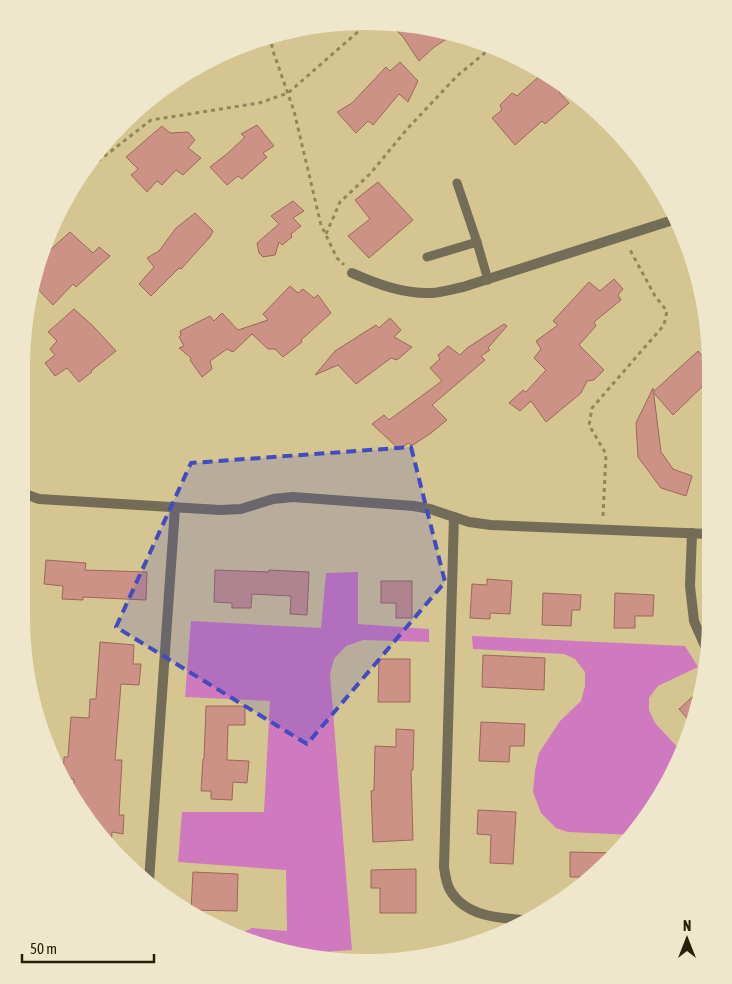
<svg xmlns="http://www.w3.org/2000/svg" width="732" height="984" viewBox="0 0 732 984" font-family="'Asap Condensed',sans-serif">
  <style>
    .green { fill: #cf79bf }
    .building { fill: #cb9285; stroke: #9c675a }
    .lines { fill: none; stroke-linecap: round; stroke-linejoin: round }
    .path { stroke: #92865d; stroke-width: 3; stroke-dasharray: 4 4; stroke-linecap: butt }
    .service { stroke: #736d58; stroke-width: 9 }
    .minor { stroke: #736d58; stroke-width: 10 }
    .marked { fill: #424bc0; fill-opacity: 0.2; stroke: #424bc0; stroke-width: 4; stroke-dasharray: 10 6; stroke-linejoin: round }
  </style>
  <rect width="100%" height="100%" fill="#d5c691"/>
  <g class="green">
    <polygon points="358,572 358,624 429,629 429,642 363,640 346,646 334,659 330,674 352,950 293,954 238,935 252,928 287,931 286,870 178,862 182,812 264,812 270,701 185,697 191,621 321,628 326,573"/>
    <polygon points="472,636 685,646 698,667 658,686 649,698 649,710 655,723 682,752 665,790 632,835 568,832 556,828 541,813 533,792 535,770 539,753 560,721 581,701 585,686 585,672 575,659 564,654 473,649"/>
  </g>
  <g class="building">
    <polygon points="389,23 412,24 454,34 433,48 419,61 403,37"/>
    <polygon points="400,62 418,81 408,102 399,94 373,125 368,121 356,133 337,112 352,103 386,67 390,71"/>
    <polygon points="544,72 565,87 559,92 569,103 545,124 542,121 515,145 492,118 502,110 500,105 512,93 517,96"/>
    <polygon points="257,125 274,146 263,153 267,157 242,179 238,176 227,185 210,167 228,153 245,137 241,134"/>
    <polygon points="162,126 170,133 188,132 195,140 188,148 201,158 183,175 176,170 162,185 157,181 147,192 131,175 138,169 126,157"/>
    <polygon points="378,182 413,220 369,258 348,236 370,219 355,200"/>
    <polygon points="293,201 304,211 293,218 301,226 291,234 292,237 282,245 279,242 275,255 263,257 259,253 257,243 279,224 271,216"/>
    <polygon points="195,213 213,231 210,237 181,269 179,268 151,296 139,284 154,267 147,258 159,251 176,228"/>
    <polygon points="70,232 93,253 99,247 110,256 76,287 73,284 53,305 32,283 33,277 42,257"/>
    <polygon points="614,279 623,289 618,295 621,300 594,322 596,326 579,345 604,370 594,380 587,381 581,393 546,422 531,401 520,411 509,403 523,390 526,392 546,370 534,358 541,349 536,341 558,325 553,321 589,282 600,291"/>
    <polygon points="290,286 298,293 303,289 314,298 318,295 331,313 301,340 302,342 283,357 275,349 268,349 252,334 233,352 227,349 210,361 212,369 202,377 190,360 191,358 179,348 184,346 179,337 181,335 180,331 210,316 214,321 222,313 238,330 268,320 263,314"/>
    <polygon points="74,309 93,326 116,351 91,371 92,372 79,382 67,368 55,376 45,363 55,355 50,349 57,341 48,332"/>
    <polygon points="390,318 401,330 394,337 412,347 397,360 391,358 356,384 338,365 315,375 335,351 376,325 379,328"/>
    <polygon points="504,324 507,326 488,348 490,350 481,356 485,360 432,405 447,420 431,433 413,445 408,443 400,450 372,424 384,415 389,420 442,381 430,368 440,359 438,355 448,346 460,355 467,348"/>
    <polygon points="698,351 708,362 708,381 673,415 653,392"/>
    <polygon points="653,388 661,452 673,469 692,476 686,496 661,488 638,457 636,423"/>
    <polygon points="46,560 86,563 85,570 147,572 146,600 83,597 83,600 62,599 63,586 44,584"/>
    <polygon points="215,570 269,572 269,570 309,572 307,615 290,614 291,596 252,594 251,608 232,608 232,603 214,602"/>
    <polygon points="487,579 512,581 510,614 490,613 490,619 470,618 472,584 487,585"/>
    <polygon points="381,581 412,581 412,618 396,618 396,603 381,603"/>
    <polygon points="543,593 581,595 580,610 572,610 571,626 542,625"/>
    <polygon points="615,593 654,595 653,616 635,616 635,628 614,628"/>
    <polygon points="100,642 134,645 133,664 141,664 139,685 121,684 115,760 122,760 119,815 124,815 123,834 112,832 111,847 73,798 74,779 63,778 64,757 68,757 71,717 89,718 90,699 96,699"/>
    <polygon points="483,655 545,658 544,690 482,687"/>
    <polygon points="379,659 410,659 410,702 378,702"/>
    <polygon points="700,690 697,707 693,725 679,709"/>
    <polygon points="206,706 245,706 245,725 228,725 227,760 249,761 247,783 233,782 232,800 211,799 211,791 201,791 203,759 204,759"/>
    <polygon points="481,722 525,724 524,746 510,746 509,762 479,761"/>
    <polygon points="396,729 414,730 413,770 411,770 413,840 373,842 371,791 374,790 375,746 396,747"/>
    <polygon points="478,810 516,812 513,864 490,863 491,835 477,834"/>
    <polygon points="570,852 617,853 591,877 570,877"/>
    <polygon points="416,869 416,913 380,913 380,888 371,888 371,870"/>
    <polygon points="193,872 238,874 237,911 191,910"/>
  </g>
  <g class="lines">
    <g class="path">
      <polyline points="270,36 273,51 294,111 321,225 337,258 344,265"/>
      <polyline points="79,176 151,120 259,103 288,93 368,23"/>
      <polyline points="326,234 340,202 370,174 408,128 457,76 486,52 496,48"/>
      <polyline points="603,516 606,454 589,425 592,408 664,325 667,311 655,296 629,248"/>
    </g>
    <g class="service">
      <polyline points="457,183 477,242"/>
      <polyline points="427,257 477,242 488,280"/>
    </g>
    <g class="minor">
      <path d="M352 273C377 284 403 294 432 293 442 292 453 289 463 287L676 219"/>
      <polyline points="22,493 39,499 220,510 241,509 273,499 293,497 414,506 430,509 469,522 491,525 709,534"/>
      <path d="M454 517 444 867C445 874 446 883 450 890 465 916 497 918 523 920"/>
      <polyline points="692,533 690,586 694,621 708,653"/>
      <polyline points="149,881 175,508"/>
    </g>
  </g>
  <path class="marked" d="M411 447 445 582 307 744 116 627 191 463Z"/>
  <path d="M0 0H732V984H0ZM366 30H366A336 336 0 0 1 702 366V618A336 336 0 0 1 366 954H366A336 336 0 0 1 30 618V366A336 336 0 0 1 366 30Z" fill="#eee7cc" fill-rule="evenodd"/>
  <g transform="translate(687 939)" stroke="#eee7cc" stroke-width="4" paint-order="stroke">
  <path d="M0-4L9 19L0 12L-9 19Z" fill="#25200a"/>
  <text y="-8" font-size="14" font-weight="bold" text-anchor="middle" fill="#25200a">N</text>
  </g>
  <path d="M22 954v8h132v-8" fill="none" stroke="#25200a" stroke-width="2.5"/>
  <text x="30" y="954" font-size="15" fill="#25200a" stroke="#eee7cc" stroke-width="4" paint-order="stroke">50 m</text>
</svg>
